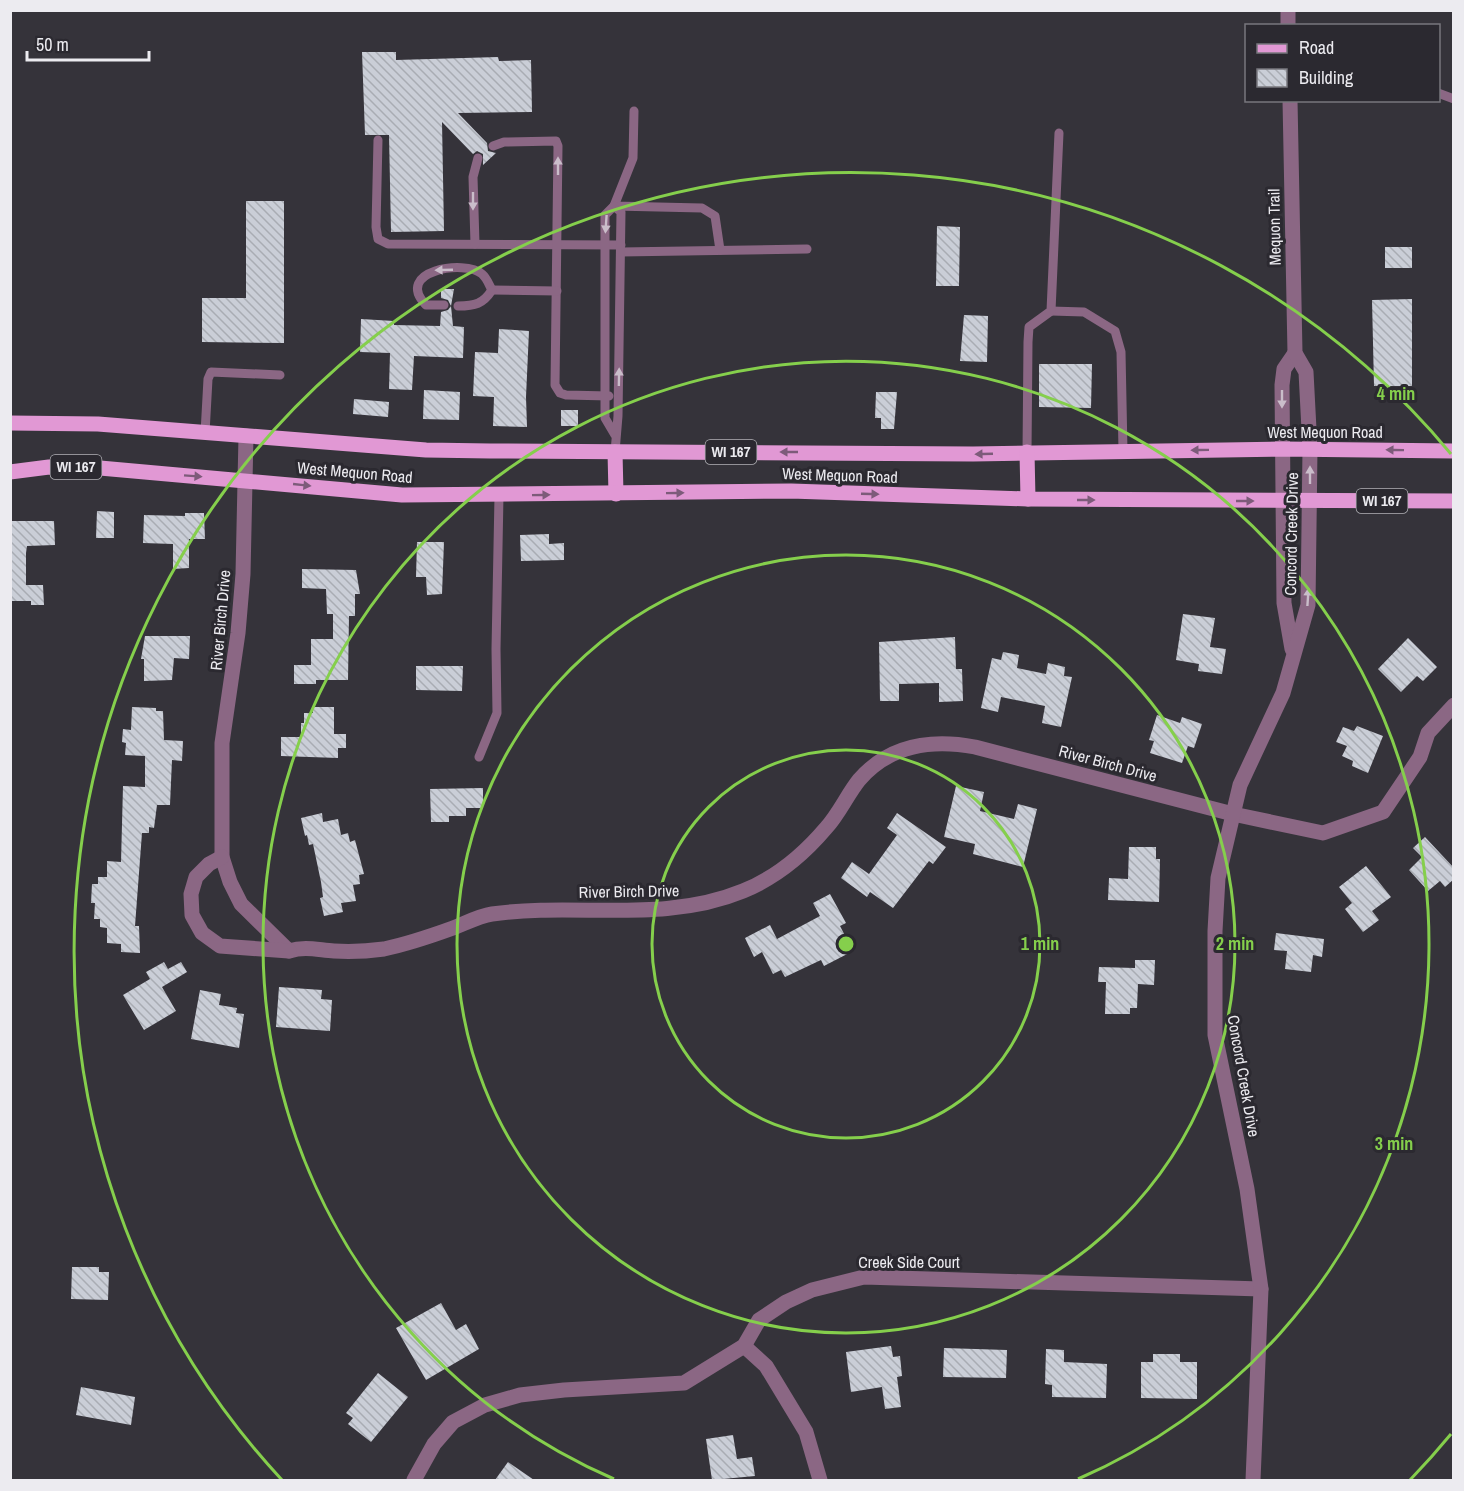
<svg xmlns="http://www.w3.org/2000/svg" width="1464" height="1491" viewBox="0 0 1464 1491" font-family="'Archivo Narrow',sans-serif">
  <style>
    .building { fill: url(#building-back-hatch) }
    .lines { fill: none; stroke-linecap: round; stroke-linejoin: round }
    .service { stroke: #8b6784; stroke-width: 9 }
    .minor { stroke: #8b6784; stroke-width: 15 }
    .primary { stroke: #e198d4; stroke-width: 15 }
    .oneway { fill: #cabdca }
    .oneway2 { fill: #7d5b7a }
    .ring { fill: none; stroke: #85cf4c; stroke-width: 3 }
    .labels { text-anchor: middle; stroke-width: 6; stroke-linejoin: round; paint-order: stroke }
    .shield { fill: #2b2930; stroke: #b2b1b6; stroke-width: 1.5 }
    .shield-label { font-size: 15px; font-weight: bold; fill: #ecebf0 }
    .street-label { font-size: 16px; fill: #ecebf0; stroke: #2b2930 }
    .centre { fill: #85cf4c; stroke: #2b2930; stroke-width: 3 }
    .ring-label { font-size: 18px; text-anchor: middle; font-weight: bold; fill: #85cf4c; stroke: #2b2930; stroke-width: 6; stroke-linejoin: round; paint-order: stroke }
  </style>
  <defs>
    <pattern id="building-back-hatch" width="6" height="6" patternUnits="userSpaceOnUse" patternTransform="scale(1.5)"><rect width="6" height="6" fill="#caced7"/><path d="M-1 5l2 2M0 0l6 6M5-1l2 2" fill="none" stroke="#a9acb3"/></pattern>
  </defs>
  <rect width="100%" height="100%" fill="#35333a"/>
  <g class="building">
    <polygon points="362,52 396,52 396,60 498,57 499,61 531,60 532,112 458,113 487,143 488,151 496,153 483,165 483,154 477,151 473,154 442,122 444,231 391,232 389,135 365,135"/>
    <polygon points="246,201 284,201 284,343 202,342 202,298 246,298"/>
    <polygon points="937,226 960,227 959,286 936,286"/>
    <rect x="1385" y="247" width="27" height="21"/>
    <polygon points="441,289 454,289 451,306 453,326 464,327 463,358 414,356 412,390 389,389 390,353 360,352 361,319 394,321 394,325 440,326 441,312 448,310 451,306 448,300 441,298"/>
    <polygon points="1412,299 1412,386 1374,386 1372,300"/>
    <polygon points="964,315 988,316 987,362 960,361"/>
    <polygon points="499,329 529,331 526,397 527,427 493,426 494,397 473,396 475,352 498,353"/>
    <polygon points="1039,364 1092,364 1091,408 1039,407"/>
    <polygon points="424,390 460,392 459,420 423,419"/>
    <polygon points="876,392 897,392 894,429 881,429 881,418 875,418"/>
    <polygon points="354,399 389,402 388,417 353,414"/>
    <rect x="561" y="410" width="17" height="16"/>
    <polygon points="97,511 114,512 114,538 96,538"/>
    <polygon points="185,513 204,513 205,539 189,539 189,568 173,569 173,544 143,543 144,515 185,516"/>
    <polygon points="10,521 54,521 55,545 27,546 26,553 26,585 43,585 44,605 31,605 31,601 10,601"/>
    <polygon points="549,534 549,544 564,543 564,560 521,561 520,535"/>
    <polygon points="417,542 444,542 442,594 427,595 426,577 416,577"/>
    <polygon points="302,569 356,570 360,594 355,594 355,616 349,616 348,680 316,680 316,684 294,684 294,665 311,665 311,639 333,639 333,614 327,614 326,589 302,588"/>
    <polygon points="1183,614 1215,618 1210,647 1226,649 1222,674 1198,671 1199,664 1176,660"/>
    <polygon points="145,636 190,636 189,659 174,658 172,680 144,681 144,659 141,659"/>
    <polygon points="955,637 956,669 962,669 963,701 939,702 939,683 899,684 899,701 880,701 879,642"/>
    <polygon points="1408,638 1437,667 1423,681 1417,676 1401,692 1378,669"/>
    <polygon points="1003,652 1019,655 1017,668 1046,674 1048,663 1065,667 1064,676 1072,677 1061,727 1042,723 1045,706 1001,697 998,712 981,708 992,658 1001,660"/>
    <polygon points="416,666 463,666 462,691 416,690"/>
    <polygon points="132,707 156,708 156,711 163,711 164,740 183,741 182,761 172,760 170,805 157,805 154,828 149,827 149,833 142,833 135,926 139,926 140,953 121,952 121,944 107,943 107,928 100,927 100,919 94,919 95,903 91,903 92,884 98,884 98,877 107,877 107,861 121,862 123,786 145,787 145,756 125,755 126,743 122,742 123,729 131,730"/>
    <polygon points="313,707 334,707 334,734 346,734 346,748 338,748 338,758 281,756 281,737 301,737 301,723 304,723 304,713 313,713"/>
    <polygon points="1157,715 1180,723 1182,717 1202,724 1194,748 1188,746 1182,763 1150,753 1154,741 1149,740"/>
    <polygon points="1357,726 1383,736 1368,773 1352,766 1353,761 1342,756 1347,746 1336,742 1343,727 1354,731"/>
    <polygon points="956,786 984,792 980,811 1014,819 1018,804 1037,809 1023,867 973,854 975,844 944,837"/>
    <polygon points="483,788 483,808 466,808 466,816 449,816 449,822 431,822 430,789"/>
    <polygon points="322,813 323,822 338,819 341,835 348,833 350,842 355,840 364,874 359,875 360,884 353,885 356,901 341,903 343,912 324,916 320,898 323,897 321,882 313,844 309,845 307,835 305,836 301,818"/>
    <polygon points="897,813 946,847 933,864 929,861 893,908 870,892 867,897 841,878 852,862 869,874 897,835 887,828"/>
    <polygon points="1425,837 1454,868 1454,879 1445,887 1440,881 1428,891 1409,870 1422,857 1413,848"/>
    <polygon points="1129,847 1156,847 1156,859 1160,859 1159,902 1108,900 1109,878 1128,879"/>
    <polygon points="1366,866 1391,897 1372,911 1379,920 1363,932 1345,909 1352,903 1339,887"/>
    <polygon points="830,894 846,923 840,926 853,951 824,966 821,960 785,977 781,970 773,974 762,952 754,957 745,938 770,925 777,939 820,916 813,903"/>
    <polygon points="1276,933 1324,939 1322,957 1313,955 1311,972 1285,969 1287,951 1274,950"/>
    <polygon points="1135,960 1155,960 1154,985 1138,984 1137,1008 1130,1008 1130,1014 1105,1014 1106,982 1098,982 1099,967 1135,968"/>
    <polygon points="164,962 168,969 181,962 187,972 162,987 176,1011 144,1030 123,995 150,979 146,972"/>
    <polygon points="279,987 322,990 321,999 332,1000 330,1031 276,1027"/>
    <polygon points="200,990 221,994 219,1005 237,1008 236,1013 244,1014 239,1048 191,1039"/>
    <polygon points="72,1267 99,1267 99,1272 109,1272 108,1300 71,1299"/>
    <polygon points="441,1303 456,1330 466,1324 479,1349 426,1380 396,1328"/>
    <polygon points="891,1346 893,1357 900,1356 902,1376 897,1377 901,1407 885,1409 882,1387 851,1392 846,1352"/>
    <polygon points="944,1348 1007,1350 1006,1378 943,1377"/>
    <polygon points="1046,1349 1064,1350 1064,1362 1107,1364 1106,1398 1052,1397 1052,1385 1045,1384"/>
    <polygon points="1153,1354 1180,1354 1180,1362 1197,1362 1197,1399 1141,1398 1141,1362 1153,1362"/>
    <polygon points="378,1373 408,1397 371,1442 348,1424 353,1418 346,1413"/>
    <polygon points="81,1387 135,1397 131,1425 76,1415"/>
    <polygon points="733,1435 737,1459 752,1457 755,1476 712,1480 706,1439"/>
    <polygon points="508,1462 534,1480 495,1480"/>
  </g>
  <g class="lines">
    <g class="service">
      <polyline points="1438,93 1454,99"/>
      <polyline points="634,111 633,158 614,206 702,208 715,216 720,250"/>
      <polyline points="378,140 376,227 378,239 388,244 621,245"/>
      <polyline points="493,146 504,142 556,141 558,146 555,385 560,393 566,395 609,396"/>
      <polyline points="475,244 473,177 478,158"/>
      <polyline points="621,252 807,249"/>
      <polyline points="492,290 557,291"/>
      <path d="M444 305H426C393 271 465 259 482 274 487 278 489 285 492 290"/>
      <path d="M458 306C475 306 483 304 492 290"/>
      <polyline points="1051,311 1084,312 1115,331 1121,352 1123,451"/>
      <polyline points="205,433 208,379 211,372 280,375"/>
      <polyline points="615,452 618,416 621,212 614,206 605,215 605,418 615,435"/>
      <polyline points="1027,452 1028,342 1029,327 1051,311 1059,133"/>
      <polyline points="479,757 497,713 496,649 499,496"/>
    </g>
    <g class="minor">
      <polyline points="1288,10 1288,26"/>
      <path d="M246 436 243 574 238 633 222 743V857L230 882 241 904 289 951C305 946 318 950 334 951 349 952 369 951 384 949 407 944 431 936 453 928 466 923 479 916 492 914 576 902 663 924 743 891 775 878 804 854 826 828 839 814 847 795 859 780 890 744 932 739 975 747L1233 814 1323 833 1383 812 1420 757 1428 733 1454 705"/>
      <polyline points="1292,649 1284,603 1282,385 1284,369 1295,353"/>
      <polyline points="222,857 209,864 196,877 191,894 192,915 202,933 220,946 289,951"/>
      <polyline points="744,1346 766,1366 806,1432 820,1480"/>
      <polyline points="414,1480 434,1444 453,1422 485,1405 520,1395 564,1390 684,1383 744,1346 759,1320 786,1302 812,1290 864,1277 1261,1289"/>
      <polyline points="1253,1480 1261,1289 1247,1189 1215,1035 1215,931 1218,878 1240,785 1283,693 1308,605 1310,449 1306,372 1295,353 1290,100"/>
    </g>
    <g class="primary">
      <polyline points="10,423 98,424 426,450 490,451 973,454 1282,449 1454,451"/>
      <polyline points="615,452 616,494"/>
      <polyline points="1027,452 1028,499"/>
      <polyline points="10,472 49,467 100,468 402,495 791,491 1028,499 1454,501"/>
    </g>
  </g>
  <defs><path id="oneway-solid" d="M-6-.8H1V-3.2L6.5 0L1 3.2V.8H-6Z" transform="scale(1.5)"/></defs>
  <g class="oneway">
    <use href="#oneway-solid" transform="translate(558 166) rotate(-90)"/>
    <use href="#oneway-solid" transform="translate(473 201) rotate(90)"/>
    <use href="#oneway-solid" transform="translate(606 224) rotate(94)"/>
    <use href="#oneway-solid" transform="translate(444 270) rotate(178)"/>
    <use href="#oneway-solid" transform="translate(619 377) rotate(-89)"/>
    <use href="#oneway-solid" transform="translate(1282 399) rotate(90)"/>
    <use href="#oneway-solid" transform="translate(1310 475) rotate(-90)"/>
    <use href="#oneway-solid" transform="translate(1308 597) rotate(-86)"/>
  </g>
  <g class="oneway2">
    <use href="#oneway-solid" transform="translate(1200 450) rotate(179)"/>
    <use href="#oneway-solid" transform="translate(1395 450) rotate(-179)"/>
    <use href="#oneway-solid" transform="translate(789 452) rotate(-180)"/>
    <use href="#oneway-solid" transform="translate(984 454) rotate(178)"/>
    <use href="#oneway-solid" transform="translate(193 476) rotate(4)"/>
    <use href="#oneway-solid" transform="translate(302 485) rotate(6)"/>
    <use href="#oneway-solid" transform="translate(675 493) rotate(-1)"/>
    <use href="#oneway-solid" transform="translate(870 494) rotate(2)"/>
    <use href="#oneway-solid" transform="translate(541 495) rotate(-1)"/>
    <use href="#oneway-solid" transform="translate(1086 500)"/>
    <use href="#oneway-solid" transform="translate(1245 501)"/>
  </g>
  <g class="ring">
    <circle cx="846" cy="944" r="194"/>
    <circle cx="846" cy="944" r="389"/>
    <path d="M614 1479A583 583 0 1 1 1078 1479"/>
    <path d="M1451 1434A778 778 0 0 1 1410 1480M282 1480A778 778 0 1 1 1451 454"/>
  </g>
  <g class="labels">
    <g class="shield">
      <rect x="705.5" y="440" width="51" height="24" rx="4.5"/>
      <rect x="50.5" y="455" width="51" height="24" rx="4.5"/>
      <rect x="1356.5" y="489" width="51" height="24" rx="4.5"/>
    </g>
    <g class="shield-label">
      <text x="731" y="457">WI 167</text>
      <text x="76" y="472">WI 167</text>
      <text x="1382" y="506">WI 167</text>
    </g>
    <g class="street-label">
      <text transform="translate(1274 227) rotate(-91)" y="6">Mequon Trail</text>
      <text x="1325" y="438">West Mequon Road</text>
      <text transform="translate(355 472) rotate(5)" y="6">West Mequon Road</text>
      <text transform="translate(840 475) rotate(2)" y="6">West Mequon Road</text>
      <text transform="translate(1291 534) rotate(-89)" y="6">Concord Creek Drive</text>
      <text transform="translate(220 620) rotate(-85)" y="6">River Birch Drive</text>
      <text transform="translate(1108 763) rotate(15)" y="6">River Birch Drive</text>
      <text transform="translate(629 891) rotate(-1)" y="6">River Birch Drive</text>
      <text transform="translate(1244 1076) rotate(80)" y="6">Concord Creek Drive</text>
      <text x="909" y="1268">Creek Side Court</text>
    </g>
  </g>
  <circle cx="846" cy="944" r="9" class="centre"/>
  <g class="ring-label">
    <text x="1396" y="400">4 min</text>
    <text x="1040" y="950">1 min</text>
    <text x="1235" y="950">2 min</text>
    <text x="1394" y="1150">3 min</text>
  </g>
  <rect width="1464" height="1491" fill="none" stroke="#ecebf0" stroke-width="24"/>
  <rect x="1245" y="24" width="195" height="78" fill="#2b2930" stroke="#78777d" stroke-width="1.5"/>
  <rect x="1257" y="44" width="30" height="9" fill="#e198d4" stroke="#78777d" stroke-width="1.5"/>
  <text x="1299" y="54" font-size="18" fill="#ecebf0">Road</text>
  <rect x="1257" y="69" width="30" height="18" fill="url(#building-back-hatch)" stroke="#78777d" stroke-width="1.5"/>
  <text x="1299" y="84" font-size="18" fill="#ecebf0">Building</text>
  <path d="M27 51v9h122v-9" fill="none" stroke="#ecebf0" stroke-width="3"/>
  <text x="36" y="51" font-size="18" fill="#ecebf0" stroke="#2b2930" stroke-width="4.5" paint-order="stroke">50 m</text>
</svg>
